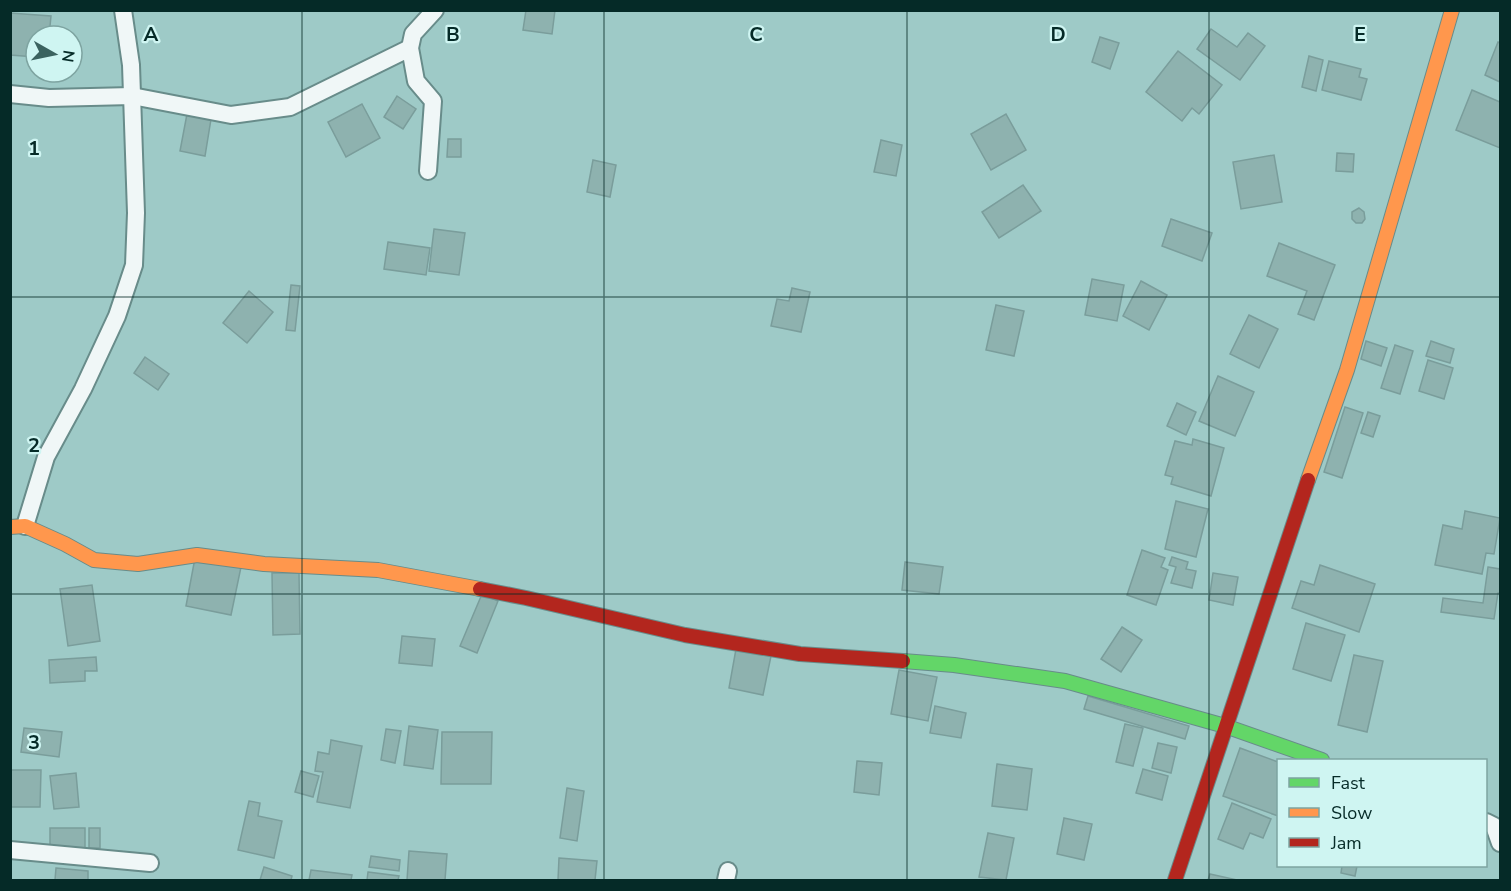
<svg xmlns="http://www.w3.org/2000/svg" width="1511" height="891" viewBox="0 0 1511 891" font-family="'Nunito Sans',sans-serif">
  <style>
    .building { fill: #8eb2af; stroke: #7a9d9b; stroke-width: 1.5 }
    .lines { fill: none; stroke-linecap: round; stroke-linejoin: round }
    .street-casing { stroke: #688c8a; stroke-width: 20 }
    .fast-casing { stroke: #688c8a; stroke-width: 16 }
    .slow-casing { stroke: #688c8a; stroke-width: 16 }
    .jam-casing { stroke: #688c8a; stroke-width: 16 }
    .street { stroke: #f0f7f7; stroke-width: 16 }
    .fast { stroke: #63d668; stroke-width: 14 }
    .slow { stroke: #ff974d; stroke-width: 14 }
    .jam { stroke: #b3261e; stroke-width: 14 }
    .grid { fill: none; stroke: #052a27; stroke-width: 1.5; stroke-opacity: 0.55 }
    .grid-label { font-size: 20px; text-anchor: middle; font-weight: bold; fill: #052a27; stroke: #cff5f2; stroke-width: 4.5; stroke-linejoin: round; paint-order: stroke }
  </style>
  <rect width="100%" height="100%" fill="#9ecac7"/>
  <g class="building">
    <polygon points="526,10 555,10 552,34 523,30"/>
    <polygon points="10,13 51,16 49,36 36,36 36,57 10,55"/>
    <polygon points="1211,29 1237,47 1248,33 1265,46 1240,80 1197,49"/>
    <polygon points="1100,37 1119,43 1110,69 1092,62"/>
    <polygon points="1498,42 1500,43 1500,82 1485,75"/>
    <polygon points="1178,51 1222,85 1199,114 1192,108 1182,121 1146,92"/>
    <polygon points="1309,56 1323,60 1316,91 1302,87"/>
    <polygon points="1329,61 1361,69 1359,77 1367,79 1361,100 1322,90"/>
    <polygon points="1472,90 1500,102 1500,148 1456,130"/>
    <polygon points="397,96 416,109 403,129 384,117"/>
    <polygon points="362,104 380,138 346,157 328,122"/>
    <polygon points="187,114 211,119 205,156 180,151"/>
    <polygon points="1006,114 1026,150 991,170 971,134"/>
    <polygon points="448,139 461,139 461,157 447,157"/>
    <polygon points="881,140 902,145 896,176 874,172"/>
    <polygon points="1337,153 1354,154 1353,172 1336,171"/>
    <polygon points="1274,155 1282,202 1241,209 1233,162"/>
    <polygon points="593,160 616,165 610,197 587,192"/>
    <polygon points="1023,185 1041,211 999,238 982,212"/>
    <polygon points="1359,208 1364,212 1365,219 1362,223 1356,223 1352,219 1352,212"/>
    <polygon points="1171,219 1212,233 1202,261 1162,246"/>
    <polygon points="434,229 465,233 459,275 429,271"/>
    <polygon points="388,242 430,248 426,275 384,269"/>
    <polygon points="1279,243 1335,265 1314,320 1298,314 1307,291 1267,276"/>
    <polygon points="1092,279 1124,285 1117,321 1085,315"/>
    <polygon points="1141,281 1167,295 1149,330 1123,316"/>
    <polygon points="291,285 300,286 295,331 286,330"/>
    <polygon points="792,288 810,292 801,332 771,326 777,299 789,301"/>
    <polygon points="249,291 273,312 247,343 223,323"/>
    <polygon points="996,305 1024,311 1014,356 986,350"/>
    <polygon points="1249,315 1278,329 1259,368 1230,354"/>
    <polygon points="1366,341 1387,348 1381,366 1361,359"/>
    <polygon points="1431,341 1454,349 1450,363 1426,356"/>
    <polygon points="1395,345 1413,351 1400,394 1381,388"/>
    <polygon points="145,357 169,374 158,390 134,373"/>
    <polygon points="1428,360 1453,368 1444,399 1419,391"/>
    <polygon points="1218,376 1254,392 1235,436 1199,421"/>
    <polygon points="1177,403 1196,412 1186,435 1167,426"/>
    <polygon points="1345,407 1363,413 1342,478 1324,472"/>
    <polygon points="1368,412 1380,416 1373,437 1361,433"/>
    <polygon points="1193,439 1224,448 1211,496 1171,484 1173,477 1165,475 1175,441 1192,445"/>
    <polygon points="1176,501 1208,509 1196,557 1165,549"/>
    <polygon points="1465,511 1500,518 1494,554 1486,553 1482,574 1435,565 1443,525 1462,529"/>
    <polygon points="1142,550 1165,558 1161,567 1168,570 1156,605 1127,595"/>
    <polygon points="1172,557 1188,562 1186,569 1196,571 1192,588 1171,583 1176,567 1169,565"/>
    <polygon points="195,558 241,567 231,615 186,606"/>
    <polygon points="905,562 943,567 939,594 902,590"/>
    <polygon points="1320,565 1375,584 1359,632 1292,608 1301,581 1314,585"/>
    <polygon points="1488,567 1500,569 1500,593 1498,593 1494,619 1441,612 1443,598 1483,603"/>
    <polygon points="272,573 299,573 300,634 273,635"/>
    <polygon points="1213,573 1238,577 1233,605 1209,600"/>
    <polygon points="92,585 100,641 68,646 60,589"/>
    <polygon points="482,594 498,601 477,653 460,646"/>
    <polygon points="1306,623 1345,635 1331,681 1293,669"/>
    <polygon points="1122,627 1142,640 1121,672 1101,659"/>
    <polygon points="402,636 435,639 432,666 399,663"/>
    <polygon points="736,649 771,656 763,695 729,688"/>
    <polygon points="1354,655 1383,661 1367,732 1338,725"/>
    <polygon points="96,657 97,671 85,671 85,681 50,683 49,660"/>
    <polygon points="899,670 937,677 928,721 891,714"/>
    <polygon points="1088,696 1189,726 1185,739 1084,709"/>
    <polygon points="935,706 966,713 961,738 930,733"/>
    <polygon points="1125,724 1143,728 1133,766 1116,762"/>
    <polygon points="409,726 438,730 433,769 404,765"/>
    <polygon points="24,728 62,732 59,757 21,752"/>
    <polygon points="386,729 401,731 395,763 381,760"/>
    <polygon points="442,732 492,732 491,784 441,784"/>
    <polygon points="331,740 362,746 350,808 317,802 323,772 315,771 318,752 329,754"/>
    <polygon points="1158,743 1177,747 1171,773 1152,768"/>
    <polygon points="1240,748 1278,762 1278,816 1223,796"/>
    <polygon points="857,761 882,763 879,795 854,792"/>
    <polygon points="997,764 1032,769 1027,810 992,806"/>
    <polygon points="1143,769 1168,776 1162,800 1136,793"/>
    <polygon points="10,770 41,770 40,807 10,807"/>
    <polygon points="301,771 319,776 313,797 295,792"/>
    <polygon points="76,773 79,807 54,809 50,776"/>
    <polygon points="567,788 584,791 577,841 560,838"/>
    <polygon points="249,801 260,803 258,816 282,821 274,858 238,850"/>
    <polygon points="1232,803 1271,819 1263,838 1250,833 1243,849 1218,839"/>
    <polygon points="1064,818 1092,824 1084,860 1057,854"/>
    <polygon points="50,828 85,828 85,848 50,847"/>
    <rect x="89" y="828" width="11" height="20"/>
    <polygon points="988,833 1014,838 1006,880 979,877"/>
    <polygon points="409,851 447,854 445,880 407,880"/>
    <polygon points="371,856 400,860 399,871 369,867"/>
    <polygon points="559,858 597,861 595,880 558,880"/>
    <polygon points="1342,866 1357,866 1355,876 1341,873"/>
    <polygon points="264,867 292,876 291,880 260,880"/>
    <polygon points="56,868 88,871 88,880 55,880"/>
    <polygon points="311,870 352,875 351,880 309,880"/>
    <polygon points="368,872 399,876 398,880 367,880"/>
    <polygon points="1210,874 1237,880 1208,880"/>
  </g>
  <g class="lines">
    <g class="street-casing">
      <g id="street">
        <polyline points="10,94 49,98 132,96 231,115 290,107 410,48"/>
        <polyline points="428,171 433,101 416,81 410,48 413,34 435,10"/>
        <polyline points="25,526 46,457 83,389 117,316 134,265 136,213 131,65 123,10"/>
        <polyline points="1486,822 1494,826 1500,843"/>
        <polyline points="10,850 150,863"/>
        <polyline points="726,880 728,871"/>
      </g>
    </g>
    <g class="fast-casing">
      <polyline id="fast" points="903,661 954,665 1065,681 1225,726 1322,760"/>
    </g>
    <g class="slow-casing">
      <g id="slow">
        <polyline points="1308,480 1347,370 1452,10"/>
        <polyline points="10,527 25,526 65,544 94,560 138,564 197,555 264,564 378,570 480,589"/>
      </g>
    </g>
    <g class="jam-casing">
      <g id="jam">
        <polyline points="480,589 526,598 685,635 800,654 903,661"/>
        <polyline points="1175,880 1308,480"/>
      </g>
    </g>
    <use href="#street" class="street"/>
    <use href="#fast" class="fast"/>
    <use href="#slow" class="slow"/>
    <use href="#jam" class="jam"/>
  </g>
  <path class="grid" d="M302 10V880M604 10V880M907 10V880M1209 10V880M10 297H1500M10 594H1500"/>
  <g class="grid-label">
    <text x="151" y="41">A</text>
    <text x="453" y="41">B</text>
    <text x="756" y="41">C</text>
    <text x="1058" y="41">D</text>
    <text x="1360" y="41">E</text>
    <text x="34" y="155">1</text>
    <text x="34" y="452">2</text>
    <text x="34" y="749">3</text>
  </g>
  <rect width="1511" height="891" fill="none" stroke="#052a27" stroke-width="24"/>
  <rect x="1277" y="759" width="210" height="108" fill="#cff5f2" stroke="#7ea4a1" stroke-width="1.5"/>
  <rect x="1289" y="778" width="30" height="9" fill="#63d668" stroke="#7ea4a1" stroke-width="1.5"/>
  <text x="1331" y="789" font-size="18" fill="#052a27">Fast</text>
  <rect x="1289" y="808" width="30" height="9" fill="#ff974d" stroke="#7ea4a1" stroke-width="1.5"/>
  <text x="1331" y="819" font-size="18" fill="#052a27">Slow</text>
  <rect x="1289" y="838" width="30" height="9" fill="#b3261e" stroke="#7ea4a1" stroke-width="1.5"/>
  <text x="1331" y="849" font-size="18" fill="#052a27">Jam</text>
  <g transform="translate(54 54) rotate(99)"><circle r="28" fill="#cff5f2" stroke="#7ea4a1" stroke-width="1.5"/>
  <path d="M0-4.5L10 22L0 15L-10 22Z" fill="#3b625f"/>
  <text y="-9" font-size="16" font-weight="bold" text-anchor="middle" fill="#052a27">N</text>
  </g>
</svg>
